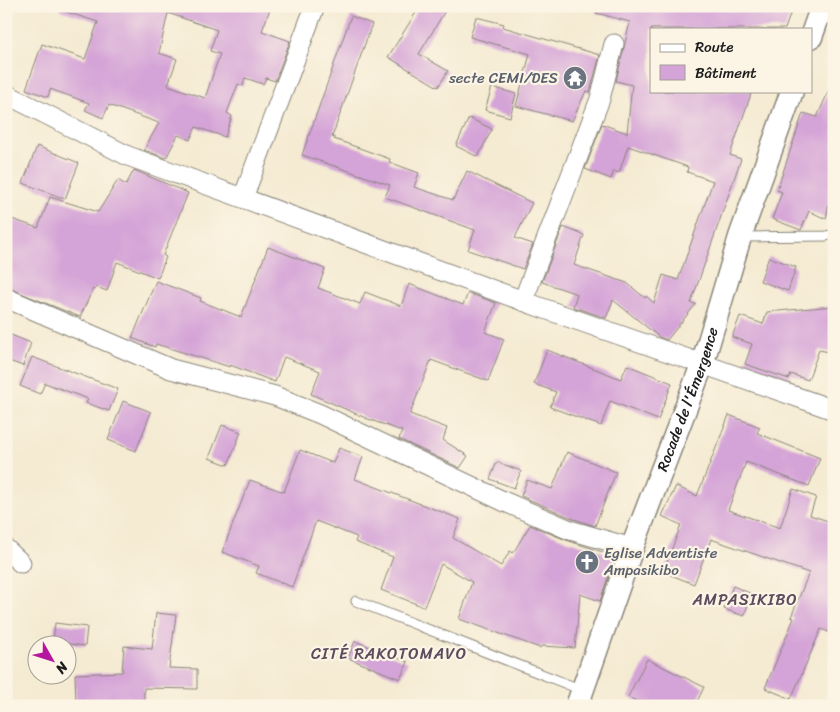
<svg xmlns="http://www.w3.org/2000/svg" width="840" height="712" viewBox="0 0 840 712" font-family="Sriracha,sans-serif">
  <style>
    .building { fill: #d4a3d7; fill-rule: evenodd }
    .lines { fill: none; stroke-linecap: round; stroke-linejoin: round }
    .service-casing { stroke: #888478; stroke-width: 11 }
    .minor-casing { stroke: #888478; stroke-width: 21 }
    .tertiary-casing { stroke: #888478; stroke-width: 25 }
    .service { stroke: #fff; stroke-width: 9 }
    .minor { stroke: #fff; stroke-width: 19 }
    .tertiary { stroke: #fff; stroke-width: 22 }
    .labels { text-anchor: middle; stroke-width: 4.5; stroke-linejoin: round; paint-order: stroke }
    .worship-label { font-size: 15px; fill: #5b616d; stroke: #fcf5e5; text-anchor: end }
    .street-label { font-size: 15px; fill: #1c1c1c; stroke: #fcf5e5 }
    .neighbourhood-label { font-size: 16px; letter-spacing: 1px; fill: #5c4b5d; stroke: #fcf5e5 }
  </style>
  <rect width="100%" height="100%" fill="#fcf5e5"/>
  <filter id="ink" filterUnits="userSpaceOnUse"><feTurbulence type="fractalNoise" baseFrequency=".02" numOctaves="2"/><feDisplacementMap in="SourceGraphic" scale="10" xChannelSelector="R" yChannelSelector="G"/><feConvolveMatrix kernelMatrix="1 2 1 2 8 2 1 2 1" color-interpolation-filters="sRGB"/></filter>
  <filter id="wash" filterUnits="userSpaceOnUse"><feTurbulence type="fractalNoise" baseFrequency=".0096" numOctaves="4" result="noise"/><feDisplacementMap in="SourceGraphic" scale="20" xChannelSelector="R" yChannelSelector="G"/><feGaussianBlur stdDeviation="1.12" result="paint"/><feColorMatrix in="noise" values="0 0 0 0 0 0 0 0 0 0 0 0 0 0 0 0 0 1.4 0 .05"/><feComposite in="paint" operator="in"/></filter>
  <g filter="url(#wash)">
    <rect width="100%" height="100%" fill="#f5ebd3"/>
    <g id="blocks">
      <g class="building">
        <path d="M61 6H271L262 31 290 41 275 81 266 78 263 84 245 78 243 86 238 84 227 113 232 116 225 137 196 127 190 140 178 135 166 158 144 150 159 123 109 105 103 118 85 110 89 103 50 89 48 97 26 89 42 44 85 59 98 22 60 10ZM168 13 217 30 210 51 220 54 205 98 168 85 177 59 159 53Z"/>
        <polygon points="420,6 448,6 419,54 448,71 438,87 388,57"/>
        <polygon points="597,6 793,6 785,29 651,29 651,91 752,91 730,155 741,159 691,303 696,304 667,340 659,337 613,300 606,318 573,307 577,294 542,282 563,227 584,235 574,265 627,283 645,298 646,296 654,303 663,275 678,280 713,181 687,172 688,167 628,146 619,173 614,171 611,179 585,169 602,124 627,133 632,85 616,81 630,22 596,13"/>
        <polygon points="351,16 372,24 332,137 335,138 334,139 390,159 389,162 419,173 414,187 453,200 467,171 532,203 515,238 533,244 523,269 468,250 475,230 385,197 390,185 302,155"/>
        <polygon points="476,17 504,24 503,27 600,55 590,92 586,91 572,121 516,106 530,54 470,37"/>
        <polygon points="834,79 834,174 826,219 809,211 801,230 772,219 782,192 777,190 803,113 817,117"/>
        <polygon points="492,87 516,94 510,117 485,110"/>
        <polygon points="469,118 492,129 478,157 456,146"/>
        <polygon points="37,146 79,163 65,199 23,183"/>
        <polygon points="134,170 188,193 163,255 166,257 158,278 117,262 107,291 96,287 95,290 93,289 80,317 6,287 6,217 38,228 50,197 98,212 118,180 126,185"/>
        <polygon points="268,247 325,269 318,288 360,304 365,292 401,306 409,284 463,305 468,293 496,303 485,332 504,339 488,381 431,360 410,414 447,428 443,440 468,456 460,468 399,439 402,431 368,419 311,394 320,371 284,357 275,382 230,365 230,367 156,344 155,347 132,338 156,281 201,298 200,301 241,317"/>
        <polygon points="769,257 796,267 788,291 760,281"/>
        <polygon points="834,306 834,353 819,350 808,380 791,374 789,379 745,364 752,344 732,337 740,316 763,324 767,312"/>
        <polygon points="6,333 31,343 23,366 6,360"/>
        <polygon points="547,350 621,379 627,365 672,383 658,420 610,401 601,426 550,407 556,392 534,384"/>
        <polygon points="32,357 118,389 109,411 86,403 88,399 45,383 40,394 20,386"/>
        <polygon points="123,401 151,412 136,451 108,440"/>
        <polygon points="729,415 760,427 757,433 820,458 809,486 746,462 728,510 780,528 793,489 816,497 810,515 834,523 834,634 821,629 791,699 765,688 794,618 791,617 809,573 711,539 694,584 663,572 681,525 662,516 676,486 697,496"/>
        <polygon points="222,425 241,432 228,465 209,458"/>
        <polygon points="339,448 363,457 355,479 460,519 453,538 501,566 510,551 513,553 530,525 566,540 615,556 600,601 580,594 575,648 541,646 540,648 459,619 472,582 441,564 424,607 381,590 393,557 355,542 357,537 316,521 292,587 256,573 259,566 222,552 250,480 284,492 300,450 333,463"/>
        <polygon points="567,452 616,472 595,526 574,519 521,496 527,480 552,489"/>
        <polygon points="497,462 521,471 514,488 490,479"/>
        <polygon points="733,586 752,594 744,616 724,609"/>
        <polygon points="156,613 176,615 169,668 197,669 197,689 144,688 144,706 100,706 100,702 76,703 75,674 122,672 124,646 152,649"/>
        <polygon points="55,623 87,627 85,646 53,642"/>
        <polygon points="355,641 408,662 400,679 348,658"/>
        <polygon points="647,659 704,687 695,706 646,706 628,697"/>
      </g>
    </g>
  </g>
  <g filter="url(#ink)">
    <use href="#blocks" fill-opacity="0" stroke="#888478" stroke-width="1"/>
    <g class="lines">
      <g class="service-casing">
        <g id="service">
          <polyline points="742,237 826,236 834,234"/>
          <polyline points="356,601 582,690"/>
        </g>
      </g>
      <g class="minor-casing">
        <g id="minor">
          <polyline points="6,94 128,156 545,309 834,410"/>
          <polyline points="243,198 315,6"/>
          <polyline points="6,298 171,369 275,396 320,414 503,501 570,530 632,548"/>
          <polyline points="523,301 600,99 614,44"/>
          <polyline points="6,549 21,563"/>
        </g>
      </g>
      <g class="tertiary-casing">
        <g id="tertiary">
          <polyline points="811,37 822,6"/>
          <path id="s1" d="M577 706 632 548 702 365 740 237 792 91"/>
        </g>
      </g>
      <use href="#service" class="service"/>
      <use href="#minor" class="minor"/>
      <use href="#tertiary" class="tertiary"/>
    </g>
  </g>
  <defs>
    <g id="temple-disc" transform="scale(1.25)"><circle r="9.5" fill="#6b7280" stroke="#fcf5e5"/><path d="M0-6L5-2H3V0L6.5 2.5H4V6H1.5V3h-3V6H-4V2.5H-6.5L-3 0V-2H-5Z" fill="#fff"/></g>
    <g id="church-disc" transform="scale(1.25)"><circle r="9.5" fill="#6b7280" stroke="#fcf5e5"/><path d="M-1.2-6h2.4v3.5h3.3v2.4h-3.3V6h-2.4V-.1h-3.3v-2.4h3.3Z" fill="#fff"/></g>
  </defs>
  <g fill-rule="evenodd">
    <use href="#temple-disc" x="575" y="78"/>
    <use href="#church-disc" x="587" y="562"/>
  </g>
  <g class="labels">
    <g class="worship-label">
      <text x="558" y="83">secte CEMI/DES</text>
      <text x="604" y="558" text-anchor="start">Eglise Adventiste<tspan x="604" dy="17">Ampasikibo</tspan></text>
    </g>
    <g class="street-label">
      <text dy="5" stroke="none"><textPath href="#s1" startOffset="326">Rocade de l'Émergence</textPath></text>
    </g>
    <g class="neighbourhood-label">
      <text x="745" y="605">AMPASIKIBO</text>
      <text x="389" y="659">CITÉ RAKOTOMAVO</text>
    </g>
  </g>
  <rect width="840" height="712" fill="none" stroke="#fcf5e5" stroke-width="25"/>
  <rect x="650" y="28" width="162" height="65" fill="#fcf5e5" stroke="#a29e95"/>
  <rect x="660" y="44" width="25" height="8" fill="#ffffff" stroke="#a29e95"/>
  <text x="695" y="52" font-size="15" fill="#1c1c1c">Route</text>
  <rect x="660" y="65" width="25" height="15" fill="#d4a3d7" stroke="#a29e95"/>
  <text x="695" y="78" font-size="15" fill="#1c1c1c">Bâtiment</text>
  <g transform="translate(52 660) rotate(129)"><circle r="24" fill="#fcf5e5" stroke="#a29e95"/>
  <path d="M0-4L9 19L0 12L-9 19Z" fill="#b5179e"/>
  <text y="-8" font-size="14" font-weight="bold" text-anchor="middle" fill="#1c1c1c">N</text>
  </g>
</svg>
